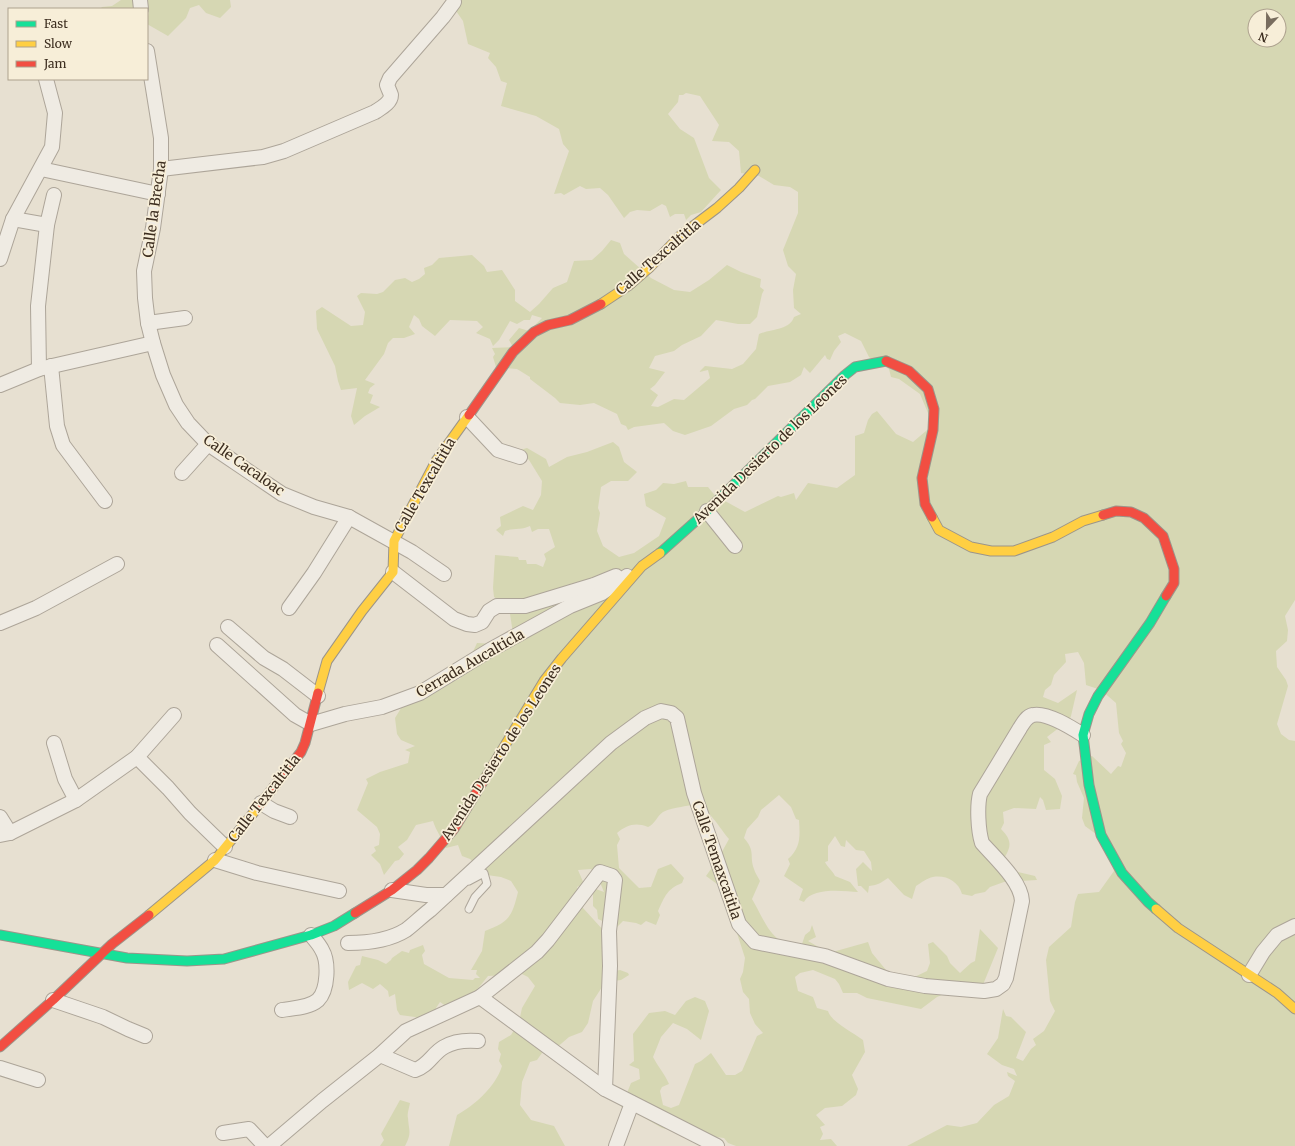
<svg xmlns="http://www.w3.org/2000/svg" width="1295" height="1146" viewBox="0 0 1295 1146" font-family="Merriweather,serif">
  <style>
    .green { fill: #d6d7b3; fill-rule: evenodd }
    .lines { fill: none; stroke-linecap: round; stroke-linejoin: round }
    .lane-casing { stroke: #ada599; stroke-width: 9 }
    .street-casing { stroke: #ada599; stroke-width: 16 }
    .fast-casing { stroke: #9c958a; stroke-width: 11 }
    .slow-casing { stroke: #9c958a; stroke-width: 11 }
    .jam-casing { stroke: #9c958a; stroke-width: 11 }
    .lane { stroke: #efebe3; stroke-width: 7 }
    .street { stroke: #efebe3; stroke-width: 14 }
    .fast { stroke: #16e098; stroke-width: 9 }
    .slow { stroke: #ffcf43; stroke-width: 9 }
    .jam { stroke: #f24e42; stroke-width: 9 }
    .labels { text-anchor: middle; stroke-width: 3.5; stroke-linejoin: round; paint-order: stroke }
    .street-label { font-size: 14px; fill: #3d2e20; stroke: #f7eed8 }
  </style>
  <rect width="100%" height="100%" fill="#e7e0d1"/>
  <g class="green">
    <polygon points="121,0 230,0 231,7 220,18 206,13 199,5 190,8 186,18 168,36 147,24 149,9 143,8 141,9 100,9 102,7 112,6"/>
    <path d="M447 0H1295V600L1285 616 1288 630 1287 641 1276 651 1277 667 1286 680 1288 686 1277 724 1281 734 1289 740 1295 741V1146H907L947 1125 961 1127 977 1123 994 1105 1009 1096 1015 1081 1008 1076 1007 1072 1017 1076 1014 1069 1002 1065 987 1054 998 1038 1003 1009 1006 1016 1011 1017 1026 1032 1016 1058 1023 1061 1031 1049 1036 1045 1033 1039 1044 1031 1055 1011 1050 1001 1046 960 1049 947 1071 927 1075 902 1078 894 1099 892 1114 871 1104 840 1085 826 1082 818 1084 798 1077 782 1076 775 1073 774 1079 761 1092 756 1111 774 1118 766 1121 767 1126 753 1121 744 1123 741 1119 733 1116 703 1101 690 1086 685 1084 663 1078 652 1065 654 1066 662 1054 675 1051 685 1045 690 1043 697 1058 703 1077 690 1071 716 1067 725 1060 727 1047 737 1051 742 1044 745V770L1055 779 1062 796 1060 809 1046 810 1043 800 1040 797 1036 809 1014 808 1003 812 1004 823 1001 829C1013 841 1011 847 1003 860L1018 872 1035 876 1037 880 1004 882 990 887 985 892 975 894 972 896 962 894C958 881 946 875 933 877 927 878 921 883 916 886L912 899 904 895 888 878C880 883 879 885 869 886L868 893 861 886H858L856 869 863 862 872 871 871 862 864 851 856 850 846 840 845 847 841 846 835 836 828 846V861L825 862C827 867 833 871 835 876L850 882 858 892C843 891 812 887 804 902L799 900 803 889 784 876 790 864 788 859C801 848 800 836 799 820L796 819 791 807 779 795 761 810 758 817 747 829 744 838C756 852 749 855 754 869 755 873 758 877 760 881L752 899C759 910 768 934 780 940 786 943 794 945 801 947L805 935 810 931 812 925 816 937 808 941 829 953 868 942 872 953 886 970 887 974 902 983 927 971 930 963 928 944 933 942 947 956 950 963 960 973 971 963 975 961 980 929 998 948 980 992 948 995 944 994 937 997 921 1009 867 998 857 993H843L839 984 835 979 813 970 800 973 795 977 798 991 813 997 817 1008 828 1011C831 1022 854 1033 863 1040L865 1052 852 1075 858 1089 856 1095 842 1106 825 1108 816 1115 825 1125 820 1127 823 1134 820 1140 831 1139 837 1146H736L728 1143 724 1138 679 1132 662 1128 629 1109H623L616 1099 625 1098 631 1083 640 1079 639 1069 629 1065 634 1061 633 1034 649 1013 665 1011 675 1015 686 1001 695 997 705 1001 709 1011 701 1040 687 1029 673 1023 661 1037 653 1057C658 1067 665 1074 669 1084L662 1087 660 1091 663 1105 671 1108 679 1105 695 1064 701 1061 711 1053 726 1075H735L742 1071 757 1036 763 1033 755 1024 750 1013 749 999 743 992 740 979 743 972 745 958 736 930 728 892 706 876 718 859 729 839C720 829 708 806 694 805 690 805 685 806 681 807 675 808 669 809 663 812 657 816 655 824 648 827 635 822 627 825 617 833L620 839 617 845 619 868 639 888 651 887 658 869 671 864 684 878 682 883C667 889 665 896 658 911L660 915 656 925 646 921 641 925 636 923 623 921 617 927V918L607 923 598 919 597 910 593 906V888L604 892 597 875 591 869 578 870 584 884 577 887 580 894 584 899 583 908 604 931 606 973 620 970 628 973 629 975 621 980 613 981 604 984 593 1001 588 1023 582 1032 569 1037 555 1049 542 1053 537 1060 530 1062 522 1082 520 1105 531 1120 554 1126 565 1146H449L457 1115C475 1105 496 1086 502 1066L499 1061 501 1054 498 1049 499 1042 511 1035 519 1022 522 1008 535 986 528 977 522 974 488 976 476 991 450 1009 440 1002 436 1008 438 1016 422 1021 415 1017 400 1015 397 1010 395 994 389 997 388 991 380 984 373 989 362 983 349 990 348 982 356 966 360 965 362 956 378 960 386 964 391 960 392 958 402 951 409 953 410 950 423 945 425 951 422 955 424 964 449 978 473 980 475 978H480L476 974 477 970H471L482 951 485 931C509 922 512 917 518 892L511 881 501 877 487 875 470 859 462 856 458 845 446 848C442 838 436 831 433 821L416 825 407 840 398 847 404 854 399 860 395 861 384 875 380 864 371 855 376 851 374 847 379 845 380 834 377 827 357 810 368 783 366 779 380 772 408 763 410 752 405 750 415 746 401 740 397 734 395 718 411 692 446 683 460 679 477 643 496 644 513 634 509 607 494 597 493 588 495 555 518 557 519 560H526L527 564H536L543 567 546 559 544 554 555 547 549 529H538L532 532 530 526C522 530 513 528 505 531L503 536 496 530 501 526 500 517 523 506 533 510 541 495 542 481 529 460 520 450 527 448 546 459 549 467 567 457 587 452 613 442 619 447 624 462 637 472 628 481H611L601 487 598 508 600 513 597 531 603 546 619 557 634 553 659 536 666 518 646 506 644 494 656 490 663 483 674 484 686 481 688 487H708L717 498 725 501 745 512 778 496 781 497 794 493 796 500 808 483 837 488 855 475V436L864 433 868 420 872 414 877 411 896 434 913 442 933 425 920 394 899 379 891 377 889 369 869 357 861 341 845 333 838 336 841 342 834 351 830 360 827 359 825 355 810 373 804 367 801 375 790 382 768 386 755 399 752 400 747 405 734 409 711 426 685 435 673 431 664 423 634 427 628 430 626 426 621 424 617 414 594 403 580 405 560 403 555 398 530 379V377L517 369 496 367 493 357 495 354 492 348 513 347 509 340 519 328 529 331 542 318 532 315 530 320H524L517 324 510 321 499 340 493 346 490 339 476 333 483 327 477 321 450 320 435 336 422 326 419 319 414 315 409 327 415 334 404 338H393L388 343 384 354 365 380 375 384 370 388 368 393 373 395 370 403 380 407 365 416 354 425 351 416 357 388 341 390 338 381 335 366 317 329 316 311 322 307 351 326 363 325 365 312 357 296 361 293 377 294 383 292 395 280 405 278 412 282 419 279 425 274 424 268 432 265 439 258 472 255 484 266 487 272 502 270 515 290V301L530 312 539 304 553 288 567 282 574 261 592 260 602 251 611 240 620 243 624 254 651 278 674 290 690 292 709 280 727 265 741 272 761 279 760 287 764 290 762 294 757 317 750 324H738L716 320 701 336 682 345 674 351 655 356 649 368 665 372 655 385 650 389 658 395 651 406 658 407 674 399 684 400 710 378 708 370 699 372 705 366 732 369 743 364 756 349 759 334C771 329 790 330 794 317L801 314 794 308 793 290 796 274 788 266 783 250 798 213V192L790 187 774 185 759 176 741 173 739 151 729 142 712 141 719 125 700 96 686 93 683 95H679L678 102 668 114 680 129 694 138 709 178 721 190 701 212 691 215 686 220 684 214H675L670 217 666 206 662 204 650 211 637 210 630 212 624 218 608 195 600 188 586 189 580 186 564 195 561 193 554 194 569 151 563 144 559 129 536 116 501 106 507 83 501 81 496 67 488 58 490 53 468 44 463 21 454 8ZM1255 16H1279V40H1255Z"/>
    <path d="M400 1100 410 1103C409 1108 407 1114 408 1118 409 1132 412 1133 405 1146H380L384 1140 381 1134Z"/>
  </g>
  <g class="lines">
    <g class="lane-casing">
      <polyline id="lane" points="469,909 475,897 487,884 484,873 469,881"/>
    </g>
    <g class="street-casing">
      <g id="street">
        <polyline points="140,0 141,9"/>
        <polyline points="147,51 161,138 161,169 153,228 144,271 145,298 148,323 153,343 163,375 176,405 188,423 208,444 282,494 314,507 349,517 412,552 444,574"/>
        <polyline points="41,169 158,194"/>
        <path d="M161 169 263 157 284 151 375 112C381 108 391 103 391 95 390 92 388 88 387 85L390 78 443 17 454 2"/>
        <polyline points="13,219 47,225"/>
        <polyline points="0,259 13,219 52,147 55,113 46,79"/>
        <polyline points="148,323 185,318"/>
        <polyline points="51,366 57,426 63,445 105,501"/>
        <polyline points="39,369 38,306 47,225 54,195"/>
        <polyline points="0,385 39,369 153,343"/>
        <polyline points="467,417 498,450 520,457"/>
        <polyline points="182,473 208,444"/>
        <polyline points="707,511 735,546"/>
        <polyline points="393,572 454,619 467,624 475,625 482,622 489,611 497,606 525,606 594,585 616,576"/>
        <polyline points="289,608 314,573 349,517"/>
        <polyline points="0,623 36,608 117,564"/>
        <polyline points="228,627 264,658 283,669 318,696"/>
        <polyline points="217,645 295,715 311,724 345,714 382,707 420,693 490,650 570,606 602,593 627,576"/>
        <polyline points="54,743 65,779 76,800"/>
        <polyline points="137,757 168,788 190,813 225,847"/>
        <polyline points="261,803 274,811 290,817"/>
        <polyline points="0,817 10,833"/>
        <polyline points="0,835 10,833 76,800 137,757 174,715"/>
        <polyline points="215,860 257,873 339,891"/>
        <polyline points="392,890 426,895 446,895"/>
        <path d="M348 943C367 943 390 940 406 930 414 924 422 916 430 910L611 743 645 718 661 711 671 713 677 718 694 793 739 924 755 942 825 956 888 979 925 986 984 991 996 989 1003 984 1006 978 1022 901C1021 881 995 858 982 843 978 830 977 806 980 794L1020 728C1023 723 1027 716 1033 715 1047 712 1072 728 1083 735"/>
        <polyline points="1249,975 1263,952 1277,935 1295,926"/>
        <polyline points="480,997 605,1089 717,1146"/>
        <polyline points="53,1000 103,1017 128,1029 145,1036"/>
        <path d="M282 1010C293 1008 309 1008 318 1000 328 990 329 962 322 950 319 944 315 940 311 935"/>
        <path d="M380 1055 415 1070C428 1066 433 1053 444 1047 454 1041 466 1040 478 1041"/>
        <polyline points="0,1068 38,1080"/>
        <polyline points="223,1133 249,1129 265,1146"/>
        <polyline points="269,1146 322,1101 380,1055 406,1031 480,997 537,952 548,940 600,872 612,876 615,880 609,931 610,966 605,1089"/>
        <polyline points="616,1146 632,1103"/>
      </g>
    </g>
    <g class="fast-casing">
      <g id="fast">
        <polyline points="660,553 707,511 845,375 855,367 886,361"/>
        <polyline points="1156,909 1148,902 1122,873 1101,835 1089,785 1083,735 1089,714 1098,696 1150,623 1166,596"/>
        <polyline points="0,935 127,958 187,961 224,959 311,935 334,926 355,913"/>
      </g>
    </g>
    <g class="slow-casing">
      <g id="slow">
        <polyline points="601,304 628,286 650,267 680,236 717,208 739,188 755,170"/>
        <polyline points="932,517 939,530 971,547 991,551 1014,551 1053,537 1083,521 1103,515"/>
        <polyline points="318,693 327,661 362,611 393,572 394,541 436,461 469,415"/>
        <polyline points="484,780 544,681 562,658 642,566 660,553"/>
        <polyline points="1156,909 1178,928 1277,993 1295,1009"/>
        <polyline points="149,915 215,860 259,806"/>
      </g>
    </g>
    <g class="jam-casing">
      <g id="jam">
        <polyline points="886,361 909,371 928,389 934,409 933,430 922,478 925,504 932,517"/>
        <polyline points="469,415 513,352 534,332 548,325 570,320 601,304"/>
        <polyline points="1103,515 1116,511 1131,512 1144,518 1163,536 1174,569 1174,583 1166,596"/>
        <polyline points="259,806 301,752 305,743 318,693"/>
        <polyline points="355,913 392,890 417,870 429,858 454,829 484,780"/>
        <polyline points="0,1047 53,1000 112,944 149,915"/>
      </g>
    </g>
    <use href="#lane" class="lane"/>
    <use href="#street" class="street"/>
    <use href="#fast" class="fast"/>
    <use href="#slow" class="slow"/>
    <use href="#jam" class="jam"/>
  </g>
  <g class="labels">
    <g class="street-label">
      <text transform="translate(154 209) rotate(-82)" y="5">Calle la Brecha</text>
      <text transform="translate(658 257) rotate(-41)" y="5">Calle Texcaltitla</text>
      <text transform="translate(770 449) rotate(-44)" y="5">Avenida Desierto de los Leones</text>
      <text transform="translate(244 465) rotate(35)" y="5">Calle Cacaloac</text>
      <text transform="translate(425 485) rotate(-60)" y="5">Calle Texcaltitla</text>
      <text transform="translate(470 663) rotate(-30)" y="5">Cerrada Aucalticla</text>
      <text transform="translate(501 752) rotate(-57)" y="5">Avenida Desierto de los Leones</text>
      <text transform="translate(264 798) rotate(-52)" y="5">Calle Texcaltitla</text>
      <text transform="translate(717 860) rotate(71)" y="5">Calle Temaxcatitla</text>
    </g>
  </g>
  <rect x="8" y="8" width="140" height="72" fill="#f7eed8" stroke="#ada18e"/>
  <rect x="16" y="21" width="20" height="6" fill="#16e098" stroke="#ada18e"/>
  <text x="44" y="28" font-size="12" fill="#3d2e20">Fast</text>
  <rect x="16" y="41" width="20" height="6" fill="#ffcf43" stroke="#ada18e"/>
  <text x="44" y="48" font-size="12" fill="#3d2e20">Slow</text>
  <rect x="16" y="61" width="20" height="6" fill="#f24e42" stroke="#ada18e"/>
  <text x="44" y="68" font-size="12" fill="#3d2e20">Jam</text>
  <g transform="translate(1267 28) rotate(202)"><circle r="19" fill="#f7eed8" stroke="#ada18e"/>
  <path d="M0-3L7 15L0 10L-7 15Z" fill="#786c5e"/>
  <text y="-6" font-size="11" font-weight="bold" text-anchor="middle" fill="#3d2e20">N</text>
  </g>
</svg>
